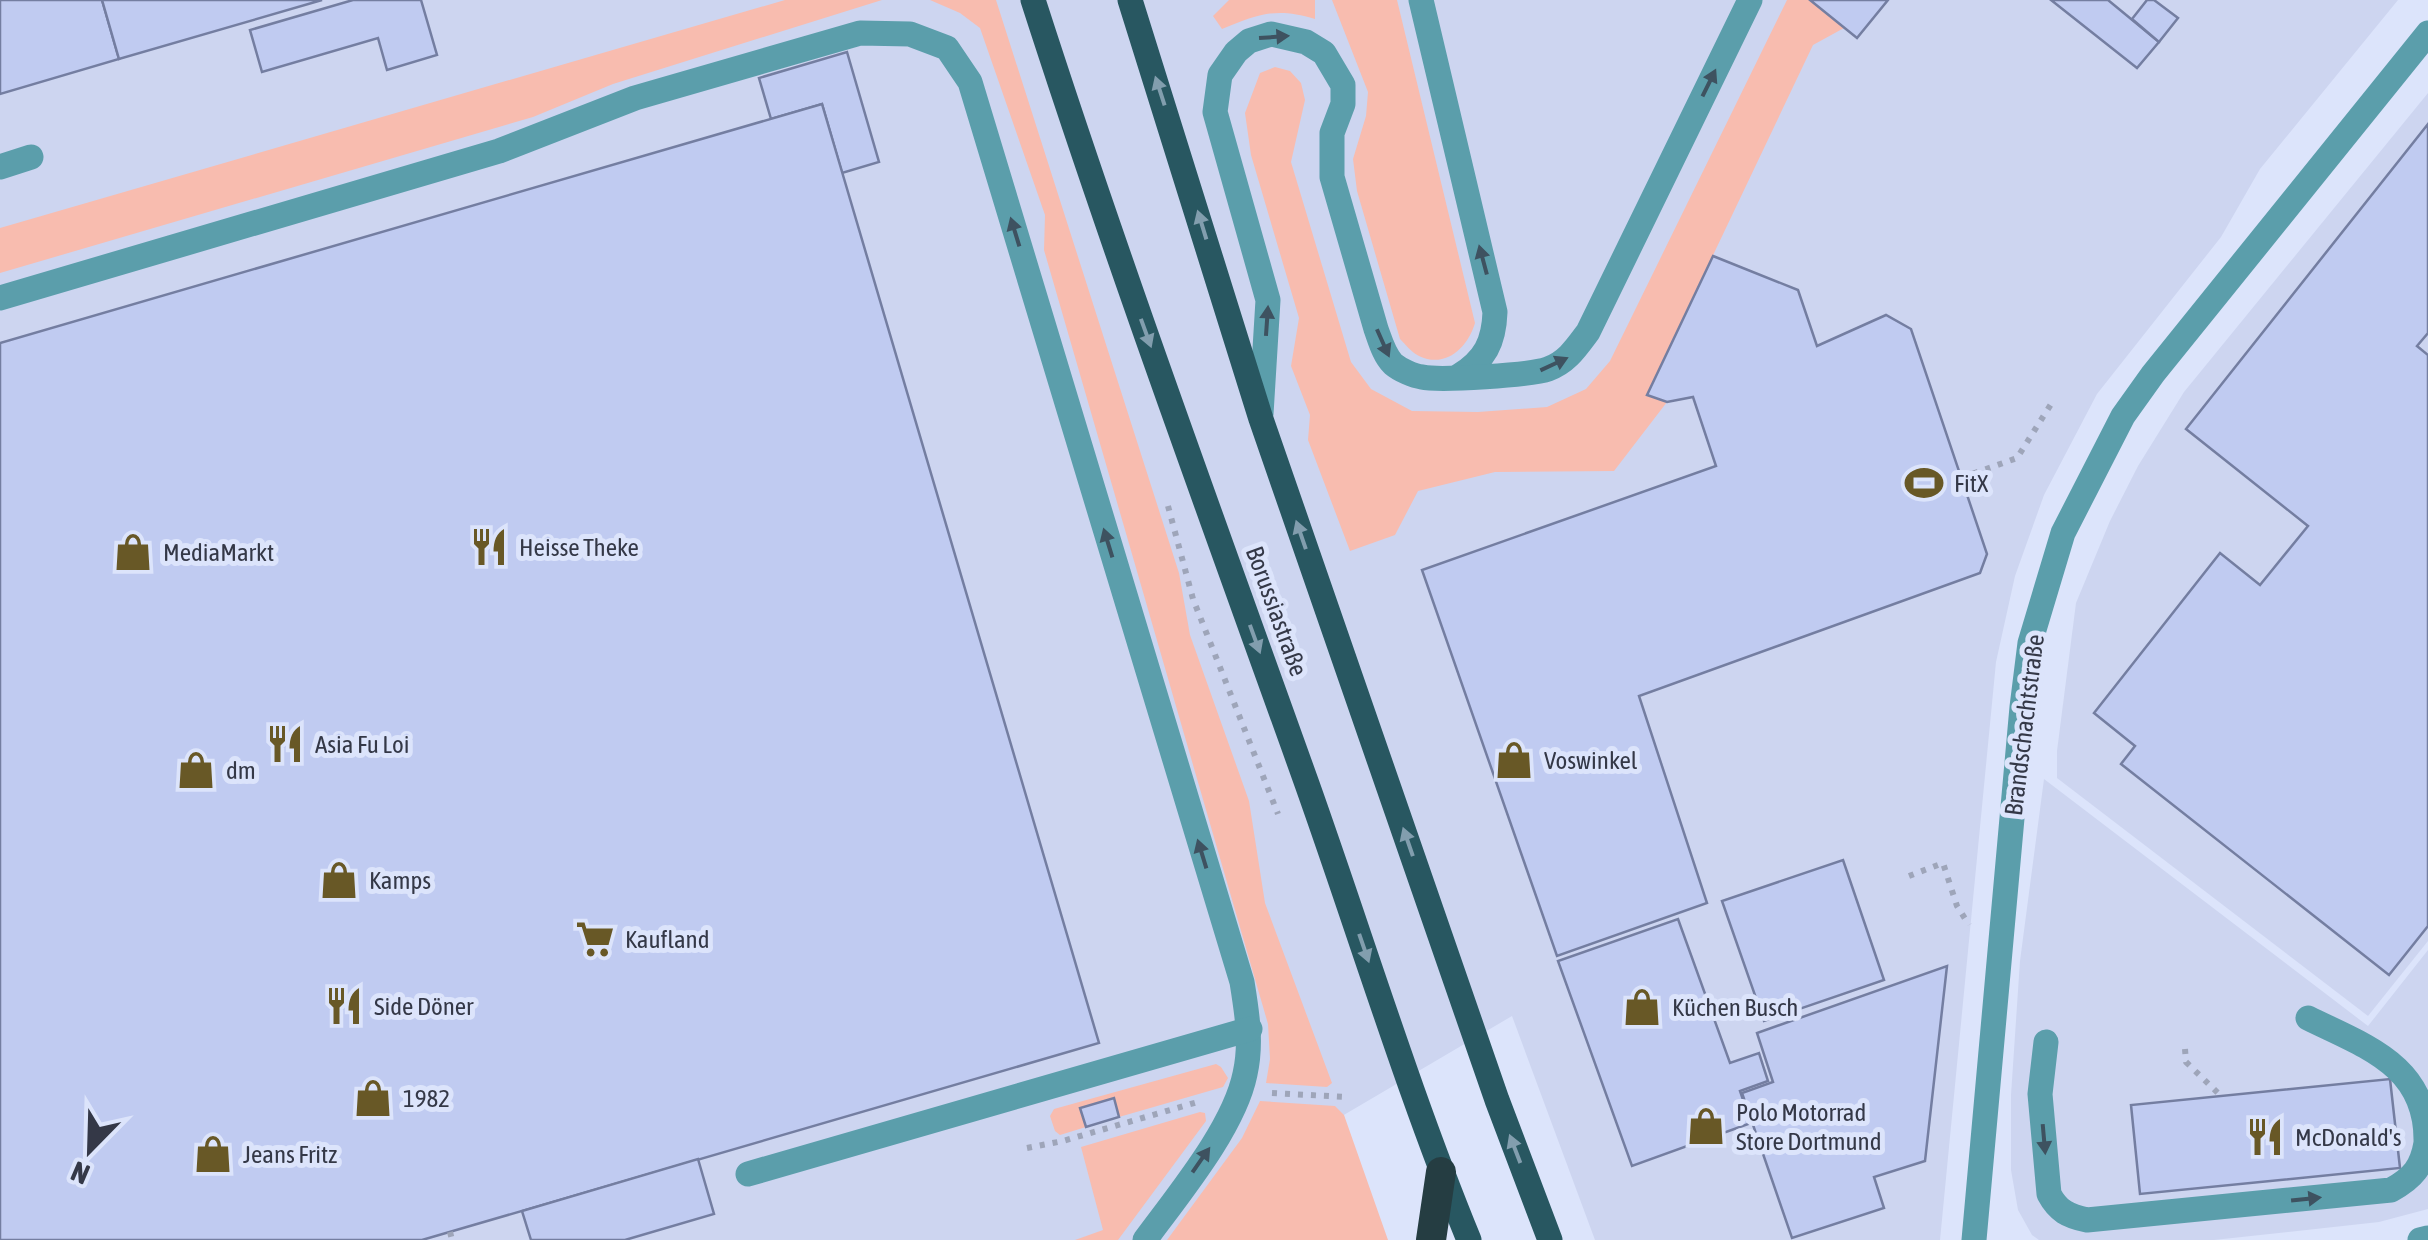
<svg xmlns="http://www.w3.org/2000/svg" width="2428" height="1240" viewBox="0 0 2428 1240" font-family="'Asap Condensed',sans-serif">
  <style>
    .built { fill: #cdd5f0 }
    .green { fill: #f8bcaf }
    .building { fill: #c0cbf1; stroke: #747ea1; stroke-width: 2.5 }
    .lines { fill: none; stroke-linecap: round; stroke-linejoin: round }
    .path { stroke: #9ea5b9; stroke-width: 6; stroke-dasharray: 5 8; stroke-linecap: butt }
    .minor { stroke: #5b9eab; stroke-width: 25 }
    .major { stroke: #285761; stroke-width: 25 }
    .highway { stroke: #253d42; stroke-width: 30 }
    .oneway { fill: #3e5260 }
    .oneway2 { fill: #829eae }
    .labels { text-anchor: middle; stroke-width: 10; stroke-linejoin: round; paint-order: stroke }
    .poi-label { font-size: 25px; fill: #343847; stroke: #dce4fb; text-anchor: start }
    .street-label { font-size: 25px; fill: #343847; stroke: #dce4fb }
  </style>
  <rect width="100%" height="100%" fill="#dce4fb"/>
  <g class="built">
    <polygon points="0,0 2398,0 2260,169 2221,237 2097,394 2044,495 2015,576 1996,662 1940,1240 1595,1240 1512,1016 1337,1119 1242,1240 0,1240"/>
    <polygon points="2428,93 2428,941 2368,1016 2057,778 2057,751 2076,603 2110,521 2138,466 2184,392"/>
    <polygon points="2044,779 2368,1026 2428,950 2428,1209 2379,1222 2214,1240 2039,1240 2032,1235 2018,1210 2011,1170 2011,1095 2020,961"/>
  </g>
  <g class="green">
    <polygon points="785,0 882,0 613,84 533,117 0,273 0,228"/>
    <polygon points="930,0 996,0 1179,573 1190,635 1249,801 1265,903 1332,1083 1327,1087 1266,1083 1270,1059 1268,1024 1044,250 1045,215 980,28 960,13"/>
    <path d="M1229 0H1315V19C1276 7 1259 14 1222 29L1213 16Z"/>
    <path d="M1332 0H1397L1475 323C1468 347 1446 369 1419 356 1412 353 1405 344 1400 339L1357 191 1353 159 1366 116 1368 92Z"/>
    <polygon points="1787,0 1810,0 1844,28 1813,45 1647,394 1667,402 1614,471 1495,472 1418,491 1395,535 1350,551 1308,440 1310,415 1291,366 1299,318 1251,155 1245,113 1260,73 1275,67 1290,71 1301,83 1305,100 1291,162 1351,362 1371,389 1412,411 1478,412 1547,407 1586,389 1610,361"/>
    <polygon points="1216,1064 1221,1067 1228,1078 1223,1087 1119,1117 1114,1099 1081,1109 1086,1127 1060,1135 1055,1131 1050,1116 1054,1109"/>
    <polygon points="1260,1101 1335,1106 1344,1115 1388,1240 1167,1240 1242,1138"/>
    <polygon points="1200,1112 1205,1113 1206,1121 1118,1240 1075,1240 1103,1230 1081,1147"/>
  </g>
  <g class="building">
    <polygon points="0,0 102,0 119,59 0,94"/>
    <polygon points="102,0 322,0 119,59"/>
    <polygon points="353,0 421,0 437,55 387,70 378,38 262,72 250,30"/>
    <polygon points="1810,0 1888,0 1857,38"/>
    <polygon points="2051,0 2108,0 2159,42 2137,68"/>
    <polygon points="2147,0 2154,0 2178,18 2159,42 2132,19"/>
    <polygon points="847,52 879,162 842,173 822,104 771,119 759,78"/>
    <polygon points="822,104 1099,1043 422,1240 0,1240 0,343"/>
    <polygon points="2428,124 2428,333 2417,346 2428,355 2428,926 2389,975 2121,764 2135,746 2094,713 2220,553 2260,585 2308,526 2186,429"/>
    <polygon points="1713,256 1798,290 1817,346 1886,315 1911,329 1987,554 1980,573 1639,696 1707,903 1557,956 1422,570 1716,466 1693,397 1667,402 1647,395"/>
    <polygon points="1843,860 1884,980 1764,1021 1722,901"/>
    <polygon points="1678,919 1730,1063 1759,1053 1768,1081 1740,1091 1751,1123 1632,1166 1558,961"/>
    <polygon points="1947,966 1925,1161 1874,1177 1884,1208 1792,1238 1742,1093 1773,1082 1757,1033"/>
    <polygon points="2390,1079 2400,1168 2140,1194 2131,1105"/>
    <polygon points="1114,1098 1119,1117 1086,1127 1080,1108"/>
    <polygon points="698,1159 714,1214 625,1240 531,1240 522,1211"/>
  </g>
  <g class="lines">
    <g class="path">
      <polyline points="1961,478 2017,458 2053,401"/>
      <polyline points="1168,506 1193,599 1278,814"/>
      <polyline points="1909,876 1943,863 1957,906 1969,925"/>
      <polyline points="2185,1049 2186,1062 2221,1096"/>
      <polyline points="1272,1093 1346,1097"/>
      <polyline points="1027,1148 1063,1141 1201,1101"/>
      <polyline points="450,1232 452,1240"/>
    </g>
    <g class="minor">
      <path d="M1421 0 1495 312C1494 342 1485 360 1459 376"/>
      <polyline points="0,167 31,157"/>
      <path d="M0 298 499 151 635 98 860 33 910 34 947 48 970 82 1242 982C1247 1013 1252 1043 1245 1074 1234 1128 1178 1195 1145 1240"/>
      <path d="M1261 414 1268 300 1215 112 1220 75 1236 52 1249 41 1271 34 1306 42 1324 53 1343 85V104L1332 133V177L1376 329C1380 340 1384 355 1393 364 1400 370 1414 376 1422 377 1439 381 1532 375 1548 369 1567 362 1576 348 1588 332L1750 0"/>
      <path d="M2046 1042 2040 1094 2049 1194C2058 1211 2068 1216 2087 1220L2391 1190C2413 1178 2422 1167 2426 1143 2428 1065 2364 1046 2308 1018"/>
      <polyline points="748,1174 1250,1029"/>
      <polyline points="1974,1240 2022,707 2030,643 2063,533 2123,416 2153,374 2428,33"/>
      <polyline points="2420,1240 2428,1238"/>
    </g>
    <g class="major">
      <path d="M1033 0C1118 264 1214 524 1307 784 1361 936 1408 1091 1469 1240"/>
      <polyline points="1130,0 1261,419 1497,1100 1550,1240"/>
    </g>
    <polyline class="highway" points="1431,1240 1441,1172"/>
  </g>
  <defs><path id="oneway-solid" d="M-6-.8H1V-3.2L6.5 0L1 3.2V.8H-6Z" transform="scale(2.5)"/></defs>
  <g class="oneway">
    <use href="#oneway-solid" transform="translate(1274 37) rotate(-4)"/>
    <use href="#oneway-solid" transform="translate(1709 83) rotate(-64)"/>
    <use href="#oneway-solid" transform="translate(1015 232) rotate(-107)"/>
    <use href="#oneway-solid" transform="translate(1483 260) rotate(-105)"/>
    <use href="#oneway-solid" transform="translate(1267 321) rotate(-86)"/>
    <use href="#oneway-solid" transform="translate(1383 343) rotate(66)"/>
    <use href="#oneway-solid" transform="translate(1554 364) rotate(-25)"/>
    <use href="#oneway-solid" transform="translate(1108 543) rotate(-107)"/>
    <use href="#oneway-solid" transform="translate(1202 854) rotate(-107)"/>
    <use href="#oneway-solid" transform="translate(2044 1139) rotate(85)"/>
    <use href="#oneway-solid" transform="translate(1201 1160) rotate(-55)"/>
    <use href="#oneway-solid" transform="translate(2306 1199) rotate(-6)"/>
  </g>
  <g class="oneway2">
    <use href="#oneway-solid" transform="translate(1160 91) rotate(-108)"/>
    <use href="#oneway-solid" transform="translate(1202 225) rotate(-107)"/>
    <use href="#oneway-solid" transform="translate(1146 333) rotate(70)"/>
    <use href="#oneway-solid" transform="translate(1301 535) rotate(-109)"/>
    <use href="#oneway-solid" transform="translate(1255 639) rotate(70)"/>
    <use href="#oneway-solid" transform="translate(1408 842) rotate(-109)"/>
    <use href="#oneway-solid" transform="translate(1364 948) rotate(71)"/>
    <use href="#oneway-solid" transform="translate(1515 1149) rotate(-111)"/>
  </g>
  <defs>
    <g id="stadium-bare" transform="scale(3)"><path d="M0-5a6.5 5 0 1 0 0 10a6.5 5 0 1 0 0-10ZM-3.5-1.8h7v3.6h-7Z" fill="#685826" stroke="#dce4fb" stroke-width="2.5" paint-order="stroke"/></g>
    <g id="restaurant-bare" transform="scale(3)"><path d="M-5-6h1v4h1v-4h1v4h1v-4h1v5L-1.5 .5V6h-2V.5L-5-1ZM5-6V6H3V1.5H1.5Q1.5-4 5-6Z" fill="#685826" stroke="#dce4fb" stroke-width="2.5" paint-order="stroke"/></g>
    <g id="shop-bare" transform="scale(3)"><path d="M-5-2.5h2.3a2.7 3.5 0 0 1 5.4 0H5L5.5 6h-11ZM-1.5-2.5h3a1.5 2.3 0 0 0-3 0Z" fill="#685826" stroke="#dce4fb" stroke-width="2.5" paint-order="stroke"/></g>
    <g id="supermarket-bare" transform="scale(3)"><path d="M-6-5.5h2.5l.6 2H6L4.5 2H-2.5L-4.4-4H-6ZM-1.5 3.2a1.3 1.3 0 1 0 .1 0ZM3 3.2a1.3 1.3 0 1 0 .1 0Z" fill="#685826" stroke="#dce4fb" stroke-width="2.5" paint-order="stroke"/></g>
  </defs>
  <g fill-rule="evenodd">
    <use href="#stadium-bare" x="1924" y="483"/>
    <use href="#restaurant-bare" x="489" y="547"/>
    <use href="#shop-bare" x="133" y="552"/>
    <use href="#restaurant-bare" x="285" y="744"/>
    <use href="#shop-bare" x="1514" y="760"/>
    <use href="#shop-bare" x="196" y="770"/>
    <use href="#shop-bare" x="339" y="880"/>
    <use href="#supermarket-bare" x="595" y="939"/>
    <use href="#restaurant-bare" x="344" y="1006"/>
    <use href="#shop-bare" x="1642" y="1007"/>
    <use href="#shop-bare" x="373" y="1098"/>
    <use href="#shop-bare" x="1706" y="1126"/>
    <use href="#restaurant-bare" x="2265" y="1137"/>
    <use href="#shop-bare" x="213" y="1154"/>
  </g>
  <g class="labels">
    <g class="poi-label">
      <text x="1954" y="492">FitX</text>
      <text x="519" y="556">Heisse Theke</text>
      <text x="163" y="561">MediaMarkt</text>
      <text x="315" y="753">Asia Fu Loi</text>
      <text x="1544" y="769">Voswinkel</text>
      <text x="226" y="779">dm</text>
      <text x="369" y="889">Kamps</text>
      <text x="625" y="948">Kaufland</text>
      <text x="374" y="1015">Side Döner</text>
      <text x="1672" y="1016">Küchen Busch</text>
      <text x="403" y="1107">1982</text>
      <text x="1736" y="1121">Polo Motorrad<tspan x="1736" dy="29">Store Dortmund</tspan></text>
      <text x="2295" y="1146">McDonald's</text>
      <text x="243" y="1163">Jeans Fritz</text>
    </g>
    <g class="street-label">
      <text transform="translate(1277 611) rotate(70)" y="9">Borussiastraße</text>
      <text transform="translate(2024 725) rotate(-83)" y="9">Brandschachtstraße</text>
    </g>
  </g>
  <g transform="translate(90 1150) rotate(203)" stroke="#dce4fb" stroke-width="8" paint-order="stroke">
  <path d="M0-8L18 38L0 25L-18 38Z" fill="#343847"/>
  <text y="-15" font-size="28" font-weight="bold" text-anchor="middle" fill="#343847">N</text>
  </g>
</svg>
